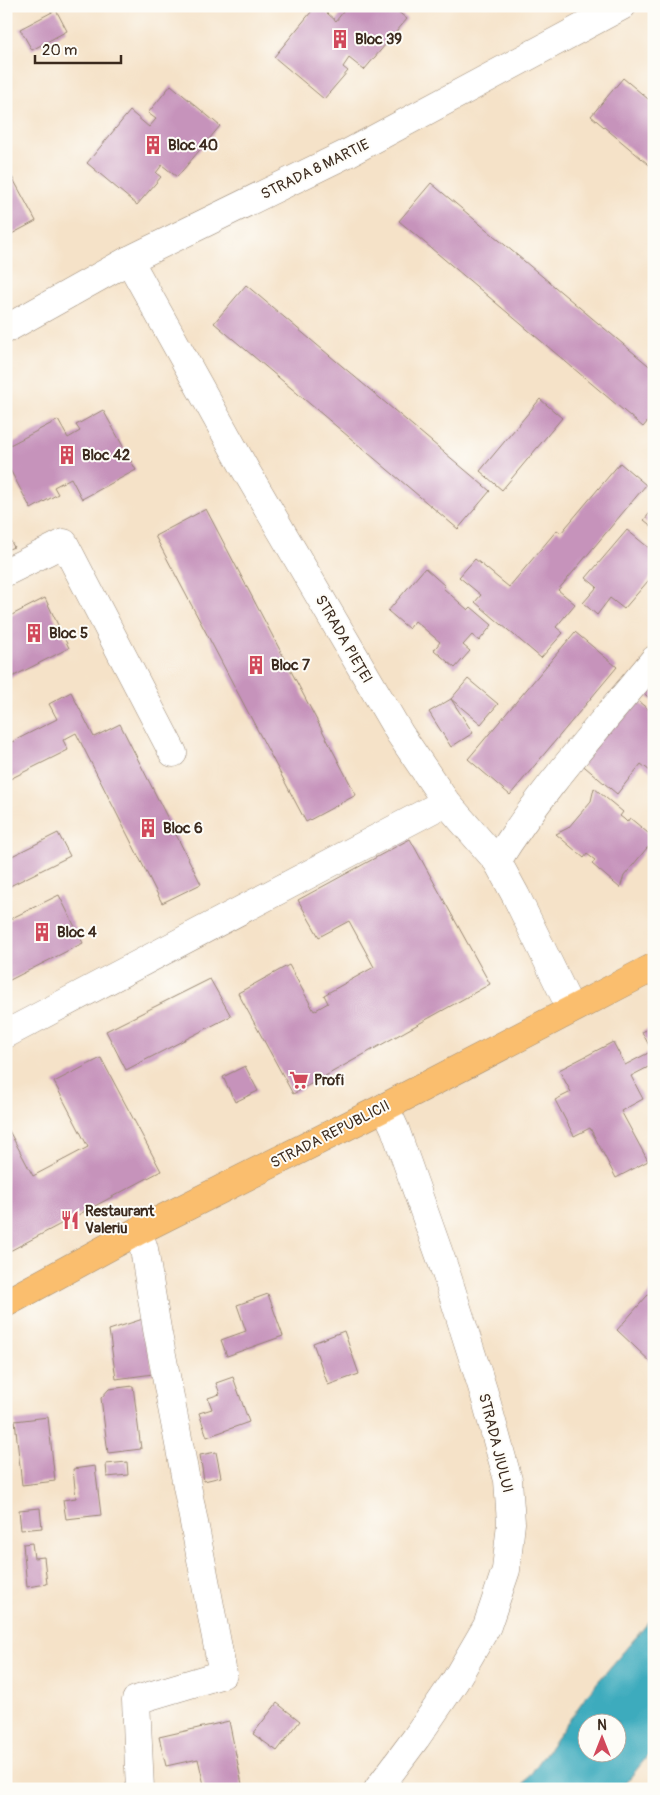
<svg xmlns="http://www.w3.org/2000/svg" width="660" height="1795" viewBox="0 0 660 1795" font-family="Pangolin,sans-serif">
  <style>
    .water { fill: #3eabbd; stroke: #3c6a6e; fill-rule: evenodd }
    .building { fill: #c693bb }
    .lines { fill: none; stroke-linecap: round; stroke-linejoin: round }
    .minor-casing { stroke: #988673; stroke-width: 29 }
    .major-casing { stroke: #988673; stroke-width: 29 }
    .minor { stroke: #fff; stroke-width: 28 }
    .major { stroke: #fabe6e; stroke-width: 28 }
    .labels { text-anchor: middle; stroke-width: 4; stroke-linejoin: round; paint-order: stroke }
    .poi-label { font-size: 15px; font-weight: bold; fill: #3b2a1e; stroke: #fdfcf7; text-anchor: start }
    .street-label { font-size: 15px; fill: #3b2a1e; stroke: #fdfcf7 }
  </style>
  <rect width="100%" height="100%" fill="#fdfcf7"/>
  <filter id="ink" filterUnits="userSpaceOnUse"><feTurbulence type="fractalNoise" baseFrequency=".02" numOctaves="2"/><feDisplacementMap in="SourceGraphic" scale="10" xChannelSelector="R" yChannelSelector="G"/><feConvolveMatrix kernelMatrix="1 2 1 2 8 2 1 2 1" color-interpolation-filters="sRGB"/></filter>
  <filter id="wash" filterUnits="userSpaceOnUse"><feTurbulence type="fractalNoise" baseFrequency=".0096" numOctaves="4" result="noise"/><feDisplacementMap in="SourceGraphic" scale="20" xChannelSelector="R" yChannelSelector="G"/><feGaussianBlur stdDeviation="1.12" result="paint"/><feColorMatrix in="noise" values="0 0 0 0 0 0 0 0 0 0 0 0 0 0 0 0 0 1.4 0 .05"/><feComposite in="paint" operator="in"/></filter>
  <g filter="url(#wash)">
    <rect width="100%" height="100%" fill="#f5e2c8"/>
    <path class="water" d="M654 1616V1748L621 1789H520L590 1691ZM588 1722H618V1752H588Z"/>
    <g id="blocks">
      <g class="building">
        <polygon points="316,6 319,6 336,21 343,12 335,6 391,6 407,19 364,70 349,58 343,67 348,71 324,99 274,57"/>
        <polygon points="56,10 67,31 32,50 20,29"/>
        <polygon points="623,78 654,104 654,169 591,116"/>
        <polygon points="171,85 220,126 177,177 162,165 156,173 161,177 137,205 87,163 130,111 149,127 156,119 148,113"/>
        <polygon points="12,177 36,221 6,237 6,181"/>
        <polygon points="431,183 654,370 654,414 643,427 399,221"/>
        <polygon points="246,285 490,491 458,529 214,323"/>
        <polygon points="540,399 562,418 502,490 480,471"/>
        <polygon points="103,410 136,470 82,499 71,478 54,487 58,494 31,509 6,462 6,447 58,420 68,438 80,431 76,425"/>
        <polygon points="620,463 646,485 558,590 575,604 556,627 563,633 541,658 475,602 481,595 459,577 475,559 509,587 557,530 561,533"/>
        <polygon points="654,508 654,528 644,520"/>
        <polygon points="206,509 356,795 306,822 155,536"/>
        <polygon points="627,530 654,552 654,574 624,609 610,598 597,615 583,603 597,587 586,578"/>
        <polygon points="6,533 14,547 6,550"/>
        <polygon points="425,568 445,586 443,588 468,610 471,607 492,625 479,641 472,635 463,645 470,651 455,668 434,650 440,642 415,621 409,629 388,611"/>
        <polygon points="45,598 69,648 6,680 6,618"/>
        <polygon points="575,632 617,667 510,795 468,759"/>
        <polygon points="654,673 654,702 640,690"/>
        <polygon points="468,679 498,704 481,724 451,699"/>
        <polygon points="71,692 94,737 120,724 201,884 162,903 76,733 63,740 68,750 6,781 6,745 57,719 49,704"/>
        <polygon points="633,697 654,714 654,774 641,764 617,794 579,762"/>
        <polygon points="451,699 473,733 451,747 429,712"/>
        <polygon points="594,788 623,812 620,816 624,819 627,822 630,818 654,838 654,845 647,848 624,876 620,888 592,864 595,860 587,854 584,858 556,834 568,828 579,815 591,801"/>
        <polygon points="58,833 70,856 6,888 6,859"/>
        <polygon points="410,839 490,984 293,1094 238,993 289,965 314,1011 328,1003 324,995 374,967 349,921 319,937 298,900"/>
        <polygon points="59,895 83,943 6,982 6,921"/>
        <polygon points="210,979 231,1016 126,1070 106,1031"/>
        <polygon points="654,1026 654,1064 631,1076 643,1099 621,1111 648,1161 616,1178 590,1128 574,1136 555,1100 571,1092 559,1070 613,1042 625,1065 652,1051 642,1032"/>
        <polygon points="101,1058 161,1171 6,1253 6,1125 33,1176 88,1147 54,1082"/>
        <polygon points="245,1066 258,1091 235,1102 223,1077"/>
        <polygon points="654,1288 654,1365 617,1330"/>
        <polygon points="268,1294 283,1336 227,1356 221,1340 246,1331 237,1305"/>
        <polygon points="146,1318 153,1374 116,1379 109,1330"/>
        <polygon points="344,1331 359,1374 328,1385 313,1343"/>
        <polygon points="233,1377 249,1422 207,1437 199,1413 212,1409 208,1398 220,1394 216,1383"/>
        <polygon points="133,1386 141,1449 108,1453 101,1398 109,1389"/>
        <polygon points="48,1417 55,1481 22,1485 15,1421"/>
        <polygon points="216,1452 221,1477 204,1481 200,1455"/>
        <polygon points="127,1462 128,1475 107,1477 106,1464"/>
        <polygon points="95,1466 101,1515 66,1519 63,1500 76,1498 73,1469"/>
        <polygon points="40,1508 42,1528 21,1530 19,1510"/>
        <polygon points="32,1543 34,1558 44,1557 47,1584 27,1587 23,1544"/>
        <polygon points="277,1703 300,1721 277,1751 253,1734"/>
        <polygon points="229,1721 243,1789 205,1789 198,1759 166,1766 159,1737"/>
      </g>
    </g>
  </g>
  <g filter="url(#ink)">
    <use href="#blocks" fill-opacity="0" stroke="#988673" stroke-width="1"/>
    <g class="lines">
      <g class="minor-casing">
        <g id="minor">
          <polyline points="129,260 245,469 400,734 446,802 497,861 516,896 571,1009"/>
          <polyline points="6,329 129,260 350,152 622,6"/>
          <polyline points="6,572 64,543 173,753"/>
          <path d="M497 861C542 789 600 726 654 660"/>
          <polyline points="6,1034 446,802"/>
          <polyline points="138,1231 144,1249 157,1329 223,1674 136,1700 140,1789"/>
          <polyline points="378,1789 416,1738 455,1681 487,1626 506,1570 511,1523 508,1480 484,1393 447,1276 395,1129 385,1107"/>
        </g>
      </g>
      <g class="major-casing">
        <polyline id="major" points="6,1303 138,1231 385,1107 654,967"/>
      </g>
      <use href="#minor" class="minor"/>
      <use href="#major" class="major"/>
    </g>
  </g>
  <defs>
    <g id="building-bare" transform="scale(1.5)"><path d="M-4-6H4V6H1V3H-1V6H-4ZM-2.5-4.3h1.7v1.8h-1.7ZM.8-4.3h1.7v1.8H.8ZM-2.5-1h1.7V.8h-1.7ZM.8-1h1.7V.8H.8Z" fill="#d1495b" stroke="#fdfcf7" stroke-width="2.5" paint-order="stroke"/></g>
    <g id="supermarket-bare" transform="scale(1.5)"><path d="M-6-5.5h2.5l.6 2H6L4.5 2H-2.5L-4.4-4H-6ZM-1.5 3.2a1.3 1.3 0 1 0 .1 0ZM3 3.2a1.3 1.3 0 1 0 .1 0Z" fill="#d1495b" stroke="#fdfcf7" stroke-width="2.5" paint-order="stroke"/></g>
    <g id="restaurant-bare" transform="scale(1.5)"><path d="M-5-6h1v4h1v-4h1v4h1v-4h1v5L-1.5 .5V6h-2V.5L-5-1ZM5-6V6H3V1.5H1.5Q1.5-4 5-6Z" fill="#d1495b" stroke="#fdfcf7" stroke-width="2.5" paint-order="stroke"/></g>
  </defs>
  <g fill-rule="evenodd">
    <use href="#building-bare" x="340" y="39"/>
    <use href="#building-bare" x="153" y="145"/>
    <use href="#building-bare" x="67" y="455"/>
    <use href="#building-bare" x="34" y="633"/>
    <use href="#building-bare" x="256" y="665"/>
    <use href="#building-bare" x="148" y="828"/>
    <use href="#building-bare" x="42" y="932"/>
    <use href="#supermarket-bare" x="299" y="1080"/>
    <use href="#restaurant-bare" x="70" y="1220"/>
  </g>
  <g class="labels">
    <g class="poi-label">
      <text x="355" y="44">Bloc 39</text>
      <text x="168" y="150">Bloc 40</text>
      <text x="82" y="460">Bloc 42</text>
      <text x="49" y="638">Bloc 5</text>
      <text x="271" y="670">Bloc 7</text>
      <text x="163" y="833">Bloc 6</text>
      <text x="57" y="937">Bloc 4</text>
      <text x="314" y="1085">Profi</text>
      <text x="85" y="1216">Restaurant<tspan x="85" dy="17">Valeriu</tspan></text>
    </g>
    <g class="street-label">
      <text transform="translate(315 169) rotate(-26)" y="5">STRADA 8 MARTIE</text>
      <text transform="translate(344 639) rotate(60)" y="5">STRADA PIEȚEI</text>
      <text transform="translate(330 1134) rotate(-27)" y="5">STRADA REPUBLICII</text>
      <text transform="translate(496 1443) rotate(76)" y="5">STRADA JIULUI</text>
    </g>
  </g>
  <rect width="660" height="1795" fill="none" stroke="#fdfcf7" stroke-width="25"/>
  <g transform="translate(602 1738)"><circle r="24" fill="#fdfcf7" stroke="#afa8a0"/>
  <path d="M0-4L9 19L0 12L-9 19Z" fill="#d1495b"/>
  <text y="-8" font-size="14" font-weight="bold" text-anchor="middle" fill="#3b2a1e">N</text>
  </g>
  <path d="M35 55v8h86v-8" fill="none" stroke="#3b2a1e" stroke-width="2.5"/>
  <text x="42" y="55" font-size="15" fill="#3b2a1e" stroke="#fdfcf7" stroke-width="4" paint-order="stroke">20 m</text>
</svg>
